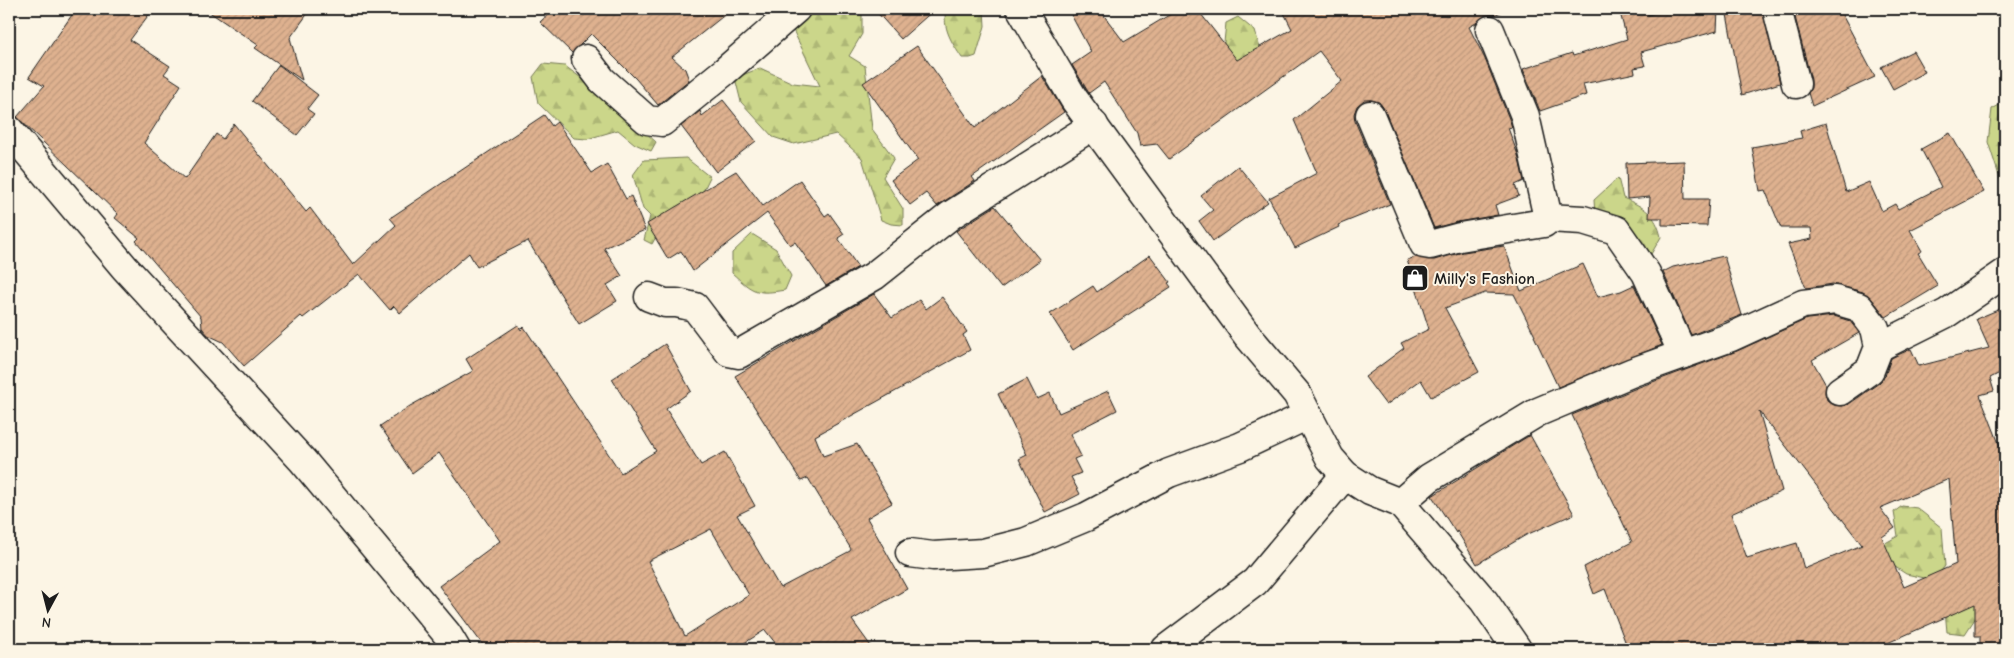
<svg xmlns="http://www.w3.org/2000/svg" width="2014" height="658" viewBox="0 0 2014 658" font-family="'Comic Neue',sans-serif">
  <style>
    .forest { fill: url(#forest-firs); stroke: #747953 }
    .building { fill: url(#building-hatch); stroke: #1c1c1c; fill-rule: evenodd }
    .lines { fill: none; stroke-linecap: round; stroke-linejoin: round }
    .minor-casing { stroke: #1c1c1c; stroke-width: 31 }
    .minor { stroke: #fcf5e5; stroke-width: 28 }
    .labels { text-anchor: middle; stroke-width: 4; stroke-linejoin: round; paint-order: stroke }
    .poi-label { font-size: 16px; font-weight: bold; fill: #1c1c1c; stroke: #fcf5e5; text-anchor: start }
  </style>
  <defs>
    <pattern id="forest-firs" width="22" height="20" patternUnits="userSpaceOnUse" patternTransform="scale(1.25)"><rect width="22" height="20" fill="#cbd68a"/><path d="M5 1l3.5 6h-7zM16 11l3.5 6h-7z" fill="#aeb776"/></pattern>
    <pattern id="building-hatch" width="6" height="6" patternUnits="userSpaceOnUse" patternTransform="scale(1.25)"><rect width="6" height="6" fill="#deb18f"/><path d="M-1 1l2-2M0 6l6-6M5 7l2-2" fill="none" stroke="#be987b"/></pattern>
  </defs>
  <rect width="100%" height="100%" fill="#fcf5e5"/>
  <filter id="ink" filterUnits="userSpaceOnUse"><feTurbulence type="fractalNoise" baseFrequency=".02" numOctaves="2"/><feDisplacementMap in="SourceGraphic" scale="10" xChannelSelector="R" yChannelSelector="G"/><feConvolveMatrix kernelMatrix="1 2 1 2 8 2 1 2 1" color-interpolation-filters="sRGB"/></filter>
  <g filter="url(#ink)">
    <g class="forest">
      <polygon points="802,9 862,9 862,34 849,56 865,66 872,129 894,158 883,177 903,209 903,225 891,224 881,220 862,158 836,134 794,144 773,137 741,102 735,78 760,68 793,83 820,86 793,30"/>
      <path d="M946 9H984L985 26 976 56 970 58H962C952 43 942 28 946 9Z"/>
      <polygon points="1238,17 1255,31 1262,55 1250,69 1223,52 1226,23"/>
      <polygon points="543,64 565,66 604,95 656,142 651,151 635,144 618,130 587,139 574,138 538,103 533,77"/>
      <polygon points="2005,102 2005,194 1988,142 1992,109"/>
      <polygon points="686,158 710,177 695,208 662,226 652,244 644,240 650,216 643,209 633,175 644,160"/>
      <path d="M1618 178 1623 198C1644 207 1656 214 1661 237L1647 261 1621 251 1596 231 1594 200Z"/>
      <path d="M752 234 776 249 791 276 785 290C756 295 753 292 732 273V253Z"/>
      <polygon points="1902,506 1917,508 1942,528 1945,566 1934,580 1906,574 1880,557 1880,546 1898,536 1894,512"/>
      <polygon points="2005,587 2005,600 1982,603 1980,611 1965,634 1947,632 1943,588 1990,591"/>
    </g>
    <g class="building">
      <polygon points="76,9 153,9 130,40 170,66 164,74 181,85 144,143 185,179 216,134 223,139 234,124 306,212 310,208 353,265 396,225 390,218 544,115 552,126 557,122 592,173 607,164 626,199 631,196 645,230 604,248 622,276 607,285 617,301 579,324 528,241 477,267 469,253 400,313 394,306 390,310 359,274 303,318 301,316 244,366 223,342 208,335 202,328 201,317 136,241 139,238 115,218 118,214 17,117 44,86 29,77"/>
      <polygon points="205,9 311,9 290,38 302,80 255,48 258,45"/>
      <polygon points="554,9 732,9 672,57 685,69 689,80 658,105 636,79 591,34 572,53 540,22"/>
      <polygon points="874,9 935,9 901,39"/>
      <polygon points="1068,9 1099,9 1124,42 1179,9 1197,9 1237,60 1292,29 1282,9 1508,9 1494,15 1484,16 1476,23 1469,27 1485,59 1510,121 1512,127 1508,128 1518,155 1524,181 1515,185 1519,196 1495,205 1498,215 1457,222 1434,228 1384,109 1379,102 1371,100 1364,100 1357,106 1354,114 1355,121 1390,204 1338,225 1339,227 1295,248 1269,198 1317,173 1294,120 1342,81 1319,51 1169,159 1157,144 1140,146 1137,133 1104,82 1089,93 1087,90 1072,65 1091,52"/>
      <polygon points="1619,9 1647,9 1648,15 1671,9 1718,9 1717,31 1641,52 1645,66 1634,68 1635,73 1583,84 1586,95 1540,111 1523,69 1572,53 1573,56 1627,39"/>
      <polygon points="1726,9 1762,9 1780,83 1742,95"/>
      <polygon points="1793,9 1839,9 1875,77 1812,106 1808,93 1811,88 1811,80"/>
      <polygon points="917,46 975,128 1042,76 1064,112 972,177 975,181 937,206 926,193 910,205 891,180 918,160 863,83"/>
      <polygon points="1913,51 1925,72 1893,89 1881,67"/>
      <polygon points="279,65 318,95 307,109 314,114 297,135 252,101"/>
      <polygon points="723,100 756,141 716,172 681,126 700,111 702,116"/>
      <polygon points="1826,123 1846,192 1869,182 1882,211 1895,204 1898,209 1941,187 1921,149 1950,133 1984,192 1910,230 1922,251 1918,253 1938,286 1886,317 1871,298 1863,292 1833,284 1806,288 1788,244 1812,239 1811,228 1781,228 1765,190 1760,191 1752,147 1802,138 1800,131"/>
      <polygon points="1684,161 1685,199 1709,199 1707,226 1662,225 1662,218 1649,218 1650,197 1627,199 1626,163"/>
      <polygon points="1238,166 1268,202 1213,241 1199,221 1213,210 1201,196"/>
      <polygon points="736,171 763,206 800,180 825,216 829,213 844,234 838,238 858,267 826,286 795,242 790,245 767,213 693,271 681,251 668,259 647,224"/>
      <polygon points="995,206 1040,260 1001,288 956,231"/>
      <polygon points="1504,246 1521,291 1583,264 1598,297 1621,291 1634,285 1662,345 1558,387 1534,336 1535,336 1514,294 1485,293 1445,308 1479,372 1431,397 1421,380 1386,405 1365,377 1404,348 1401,343 1429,329 1407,260 1416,257 1434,260 1463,252"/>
      <polygon points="1150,255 1170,282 1168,283 1171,287 1073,350 1050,314 1093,286 1097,292"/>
      <polygon points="1724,256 1742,315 1691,335 1663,272 1673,267"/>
      <path d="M874 294 892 318 919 300 926 309 942 297 967 332 963 335 970 350 815 436 823 456 857 444 892 503 867 518 907 589 852 620 873 649H780L765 630 735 649H486L439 586 500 541 439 453 412 473 380 426 410 406 473 371 466 359 518 325 521 330 524 327 621 473 656 451 612 379 665 344 691 391 666 409 701 465 725 452 755 506 737 515 780 588 850 551 851 549 808 478 801 481 735 376ZM711 529 749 595 685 636 648 561Z"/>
      <path d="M2005 307V384L2000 373 1990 378 1994 391 1980 395 2000 446 2005 444V649H1980V636H1975V604L1874 649H1628L1605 589 1594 594 1584 567 1632 542 1572 415 1639 387 1737 351 1807 319 1834 316 1850 321 1859 333 1812 360 1826 385 1825 393 1827 400 1834 405 1842 406 1849 404 1879 383 1885 376 1891 358 1911 349 1919 366 1989 348 1976 319ZM1759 411 1862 545 1804 569 1797 543 1747 558 1731 514 1782 491ZM1949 479 1956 564 1904 587 1882 537 1895 528 1880 508Z"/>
      <polygon points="1027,379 1037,399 1050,393 1059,413 1108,391 1117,410 1070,434 1081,456 1074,459 1081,473 1071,477 1080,494 1045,512 1019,459 1027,455 998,394"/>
      <polygon points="1530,435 1574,514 1526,535 1477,564 1457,531 1456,533 1432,496"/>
    </g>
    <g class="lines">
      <g class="minor-casing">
        <g id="minor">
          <polyline points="1021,9 1074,99 1247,335 1297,394 1330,458 1345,475 1370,491 1400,503 1484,601 1517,649"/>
          <polyline points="1777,9 1796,84"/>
          <polyline points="586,59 602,80 647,120 662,122 725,71 796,9"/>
          <polyline points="1370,115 1424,244 1430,245 1460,237 1544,223 1548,218 1525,116 1490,30"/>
          <polyline points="9,130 125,268 303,461 447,634 456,649"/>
          <polyline points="1548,218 1583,220 1616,230 1646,273 1683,354"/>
          <polyline points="649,297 665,303 677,303 695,307 729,352 739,354 874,276 951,215 1094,125"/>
          <polyline points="1879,347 1947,313 2005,273"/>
          <polyline points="1400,503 1429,478 1538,412 1633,372 1731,337 1803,304 1835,300 1859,307 1875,328 1879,347 1870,370 1840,391"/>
          <polyline points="910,553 933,556 983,553 1026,542 1086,517 1169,473 1240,447 1308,415"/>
          <polyline points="1166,649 1255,582 1345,475"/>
        </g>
      </g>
      <use href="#minor" class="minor"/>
    </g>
  </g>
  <defs>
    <g id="shop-square" transform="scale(1.4375)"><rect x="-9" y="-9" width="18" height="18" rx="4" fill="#1c1c1c" stroke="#fcf5e5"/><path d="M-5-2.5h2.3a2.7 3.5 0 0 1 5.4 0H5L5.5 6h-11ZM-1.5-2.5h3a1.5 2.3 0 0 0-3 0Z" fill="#fff"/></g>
  </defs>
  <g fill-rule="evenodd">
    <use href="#shop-square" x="1415" y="278"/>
  </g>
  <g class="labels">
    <g class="poi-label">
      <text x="1434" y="284">Milly's Fashion</text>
    </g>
  </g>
  <rect width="2014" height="658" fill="none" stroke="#fcf5e5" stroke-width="30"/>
  <rect x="15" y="15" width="1984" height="628" fill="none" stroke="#1c1c1c" stroke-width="2" filter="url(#ink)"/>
  <g transform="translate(48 610) rotate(187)" stroke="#fcf5e5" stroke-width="4" paint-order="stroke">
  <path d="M0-4L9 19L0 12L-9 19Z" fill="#1c1c1c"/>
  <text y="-8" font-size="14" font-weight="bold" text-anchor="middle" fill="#1c1c1c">N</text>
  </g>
</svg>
